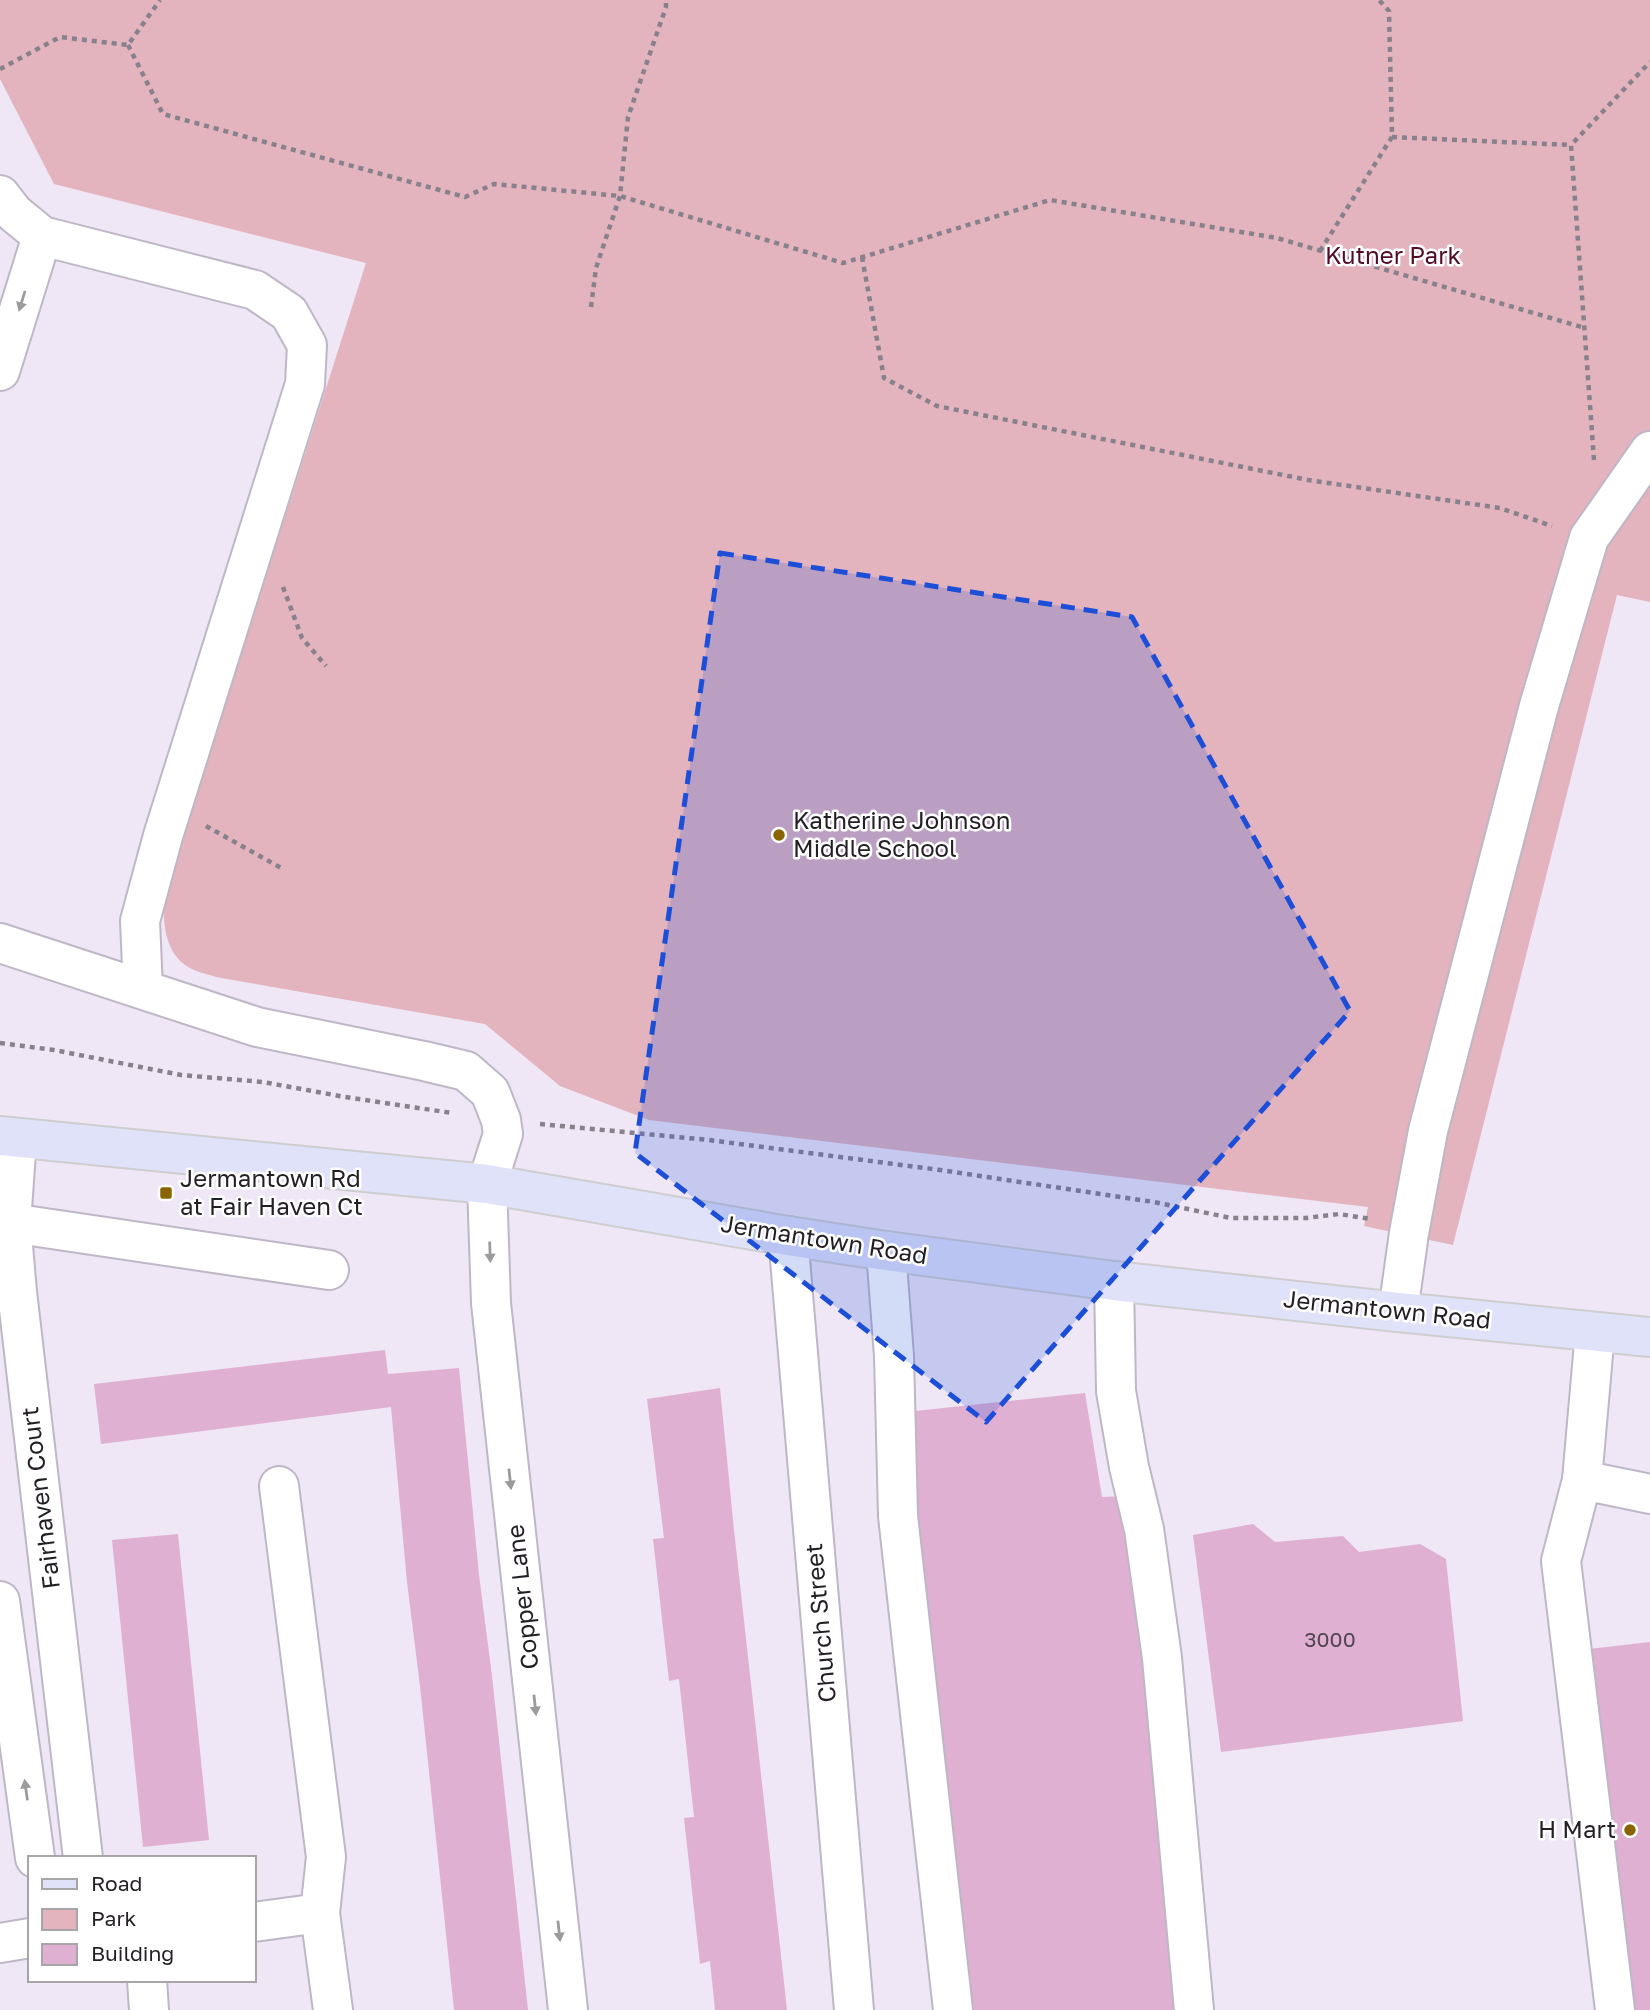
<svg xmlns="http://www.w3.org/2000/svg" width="1650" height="2010" viewBox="0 0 1650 2010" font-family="'Golos Text',sans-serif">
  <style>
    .green { fill: #e3b3be }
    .building { fill: #dfb0d2 }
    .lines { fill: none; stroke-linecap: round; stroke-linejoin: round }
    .minor-casing { stroke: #bfb6c6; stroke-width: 42 }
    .major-casing { stroke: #cfcecf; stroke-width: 42 }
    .path { stroke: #87818c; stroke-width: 4.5; stroke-dasharray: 5 5; stroke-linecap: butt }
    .minor { stroke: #fff; stroke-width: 38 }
    .major { stroke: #e0e2fa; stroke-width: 38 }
    .oneway { fill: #9c9a9d }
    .marked { fill: #1d4ed8; fill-opacity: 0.2; stroke: #1d4ed8; stroke-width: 5; stroke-dasharray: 14 9; stroke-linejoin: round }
    .poi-dot { fill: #886501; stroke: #fff; stroke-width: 2.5 }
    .labels { text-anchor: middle; stroke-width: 5; stroke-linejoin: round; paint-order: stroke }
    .number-label { font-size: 21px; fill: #524350 }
    .park-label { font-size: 24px; fill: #520c27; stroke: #fff }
    .poi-label { font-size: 24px; fill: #231f25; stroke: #fff; text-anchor: start }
    .street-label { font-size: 24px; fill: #231f25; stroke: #fff }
  </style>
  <rect width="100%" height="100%" fill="#efe6f6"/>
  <path class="green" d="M0 0H1650V602L1617 595 1453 1245 1364 1226 1368 1207 649 1120 560 1086 485 1024 216 977C207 974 193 971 185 965 164 949 164 923 163 899L366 263 54 184 0 79Z"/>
  <g class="building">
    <polygon points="385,1350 388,1374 459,1368 479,1575 492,1676 528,2010 454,2010 420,1686 407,1582 391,1407 101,1444 94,1384"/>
    <polygon points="720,1388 734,1530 787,2010 715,2010 710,1961 700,1964 684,1818 694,1817 679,1679 669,1681 653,1539 664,1538 647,1399"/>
    <polygon points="1085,1393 1102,1497 1128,1496 1181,2010 971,2010 906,1412"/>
    <polygon points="1253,1524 1275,1542 1343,1536 1359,1552 1420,1544 1446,1559 1463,1721 1221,1752 1193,1535"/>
    <polygon points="178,1534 209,1840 143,1847 112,1540"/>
    <polygon points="1650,1642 1650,2010 1630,2010 1589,1649"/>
  </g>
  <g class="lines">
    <g class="minor-casing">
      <g id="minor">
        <polyline points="0,195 14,213 42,236 255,290 289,313 307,345 305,384 163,836 140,921 143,989"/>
        <polyline points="0,371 42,236"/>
        <polyline points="0,943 257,1027 424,1061 466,1071 490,1092 501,1120 503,1134 487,1184 491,1303 568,2010"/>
        <polyline points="17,1138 11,1223 17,1292 83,1858"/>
        <polyline points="11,1223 329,1270"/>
        <polyline points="788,1236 854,2010"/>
        <polyline points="886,1251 894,1356 898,1516 953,2010"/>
        <polyline points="1114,1281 1116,1391 1129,1467 1144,1529 1162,1658 1194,2010"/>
        <polyline points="1398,1312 1409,1233 1428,1131 1539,706 1589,538 1650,451"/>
        <polyline points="1595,1332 1582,1480 1650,1494"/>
        <polyline points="1582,1480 1561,1561 1615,2010"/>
        <polyline points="279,1486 326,1857 320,1913 333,2010"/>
        <polyline points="0,1601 35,1858"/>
        <polyline points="254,1922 320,1913"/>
        <polyline points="0,1943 30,1938"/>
        <polyline points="147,1980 149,2010"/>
      </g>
    </g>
    <g class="major-casing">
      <polyline id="major" points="0,1136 487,1184 788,1236 886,1251 1114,1281 1398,1312 1650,1337"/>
    </g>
    <g class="path">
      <polyline points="128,45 163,114 465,197 494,184 620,196 843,263 1050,200 1277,238 1585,328"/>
      <polyline points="0,69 60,37 128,45 160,0"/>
      <polyline points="1392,137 1571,145"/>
      <polyline points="1320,251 1392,137 1389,11 1379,0"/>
      <polyline points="862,257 884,378 937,406 1308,480 1500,508 1552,526"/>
      <polyline points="591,307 596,268 620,196 628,117 666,7 666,0"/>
      <polyline points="1594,460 1571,145 1650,62"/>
      <polyline points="283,587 302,638 326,666"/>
      <polyline points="206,826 283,869"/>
      <polyline points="0,1043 54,1050 181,1075 263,1082 345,1097 452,1113"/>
      <polyline points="540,1124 709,1140 940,1170 1154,1202 1231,1218 1306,1218 1339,1214 1371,1219"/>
    </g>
    <use href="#minor" class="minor"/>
    <use href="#major" class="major"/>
  </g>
  <defs><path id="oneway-solid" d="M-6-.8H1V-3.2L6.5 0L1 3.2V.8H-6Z" transform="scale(1.75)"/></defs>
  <g class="oneway">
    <use href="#oneway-solid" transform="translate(22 301) rotate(107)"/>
    <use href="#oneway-solid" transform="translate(490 1252) rotate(88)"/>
    <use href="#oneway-solid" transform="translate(510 1479) rotate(84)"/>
    <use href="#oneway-solid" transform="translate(535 1705) rotate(84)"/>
    <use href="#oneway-solid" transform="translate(26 1790) rotate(-98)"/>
    <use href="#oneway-solid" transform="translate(559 1931) rotate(84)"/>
  </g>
  <path class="marked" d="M720 553 1132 617 1350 1011 986 1422 635 1153Z"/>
  <g class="poi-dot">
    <circle cx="779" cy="835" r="7"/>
    <rect x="159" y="1186" width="14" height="14" rx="3.5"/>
    <circle cx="1630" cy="1830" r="7"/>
  </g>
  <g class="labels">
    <g class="number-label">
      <text x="1330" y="1647">3000</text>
    </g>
    <g class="park-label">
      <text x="1393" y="264">Kutner Park</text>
    </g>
    <g class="poi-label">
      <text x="793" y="829">Katherine Johnson<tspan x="793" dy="28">Middle School</tspan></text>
      <text x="180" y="1187">Jermantown Rd<tspan x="180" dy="28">at Fair Haven Ct</tspan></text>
      <text x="1616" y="1838" text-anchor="end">H Mart</text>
    </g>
    <g class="street-label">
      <text transform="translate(824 1240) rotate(9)" y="8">Jermantown Road</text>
      <text transform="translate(1387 1310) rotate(6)" y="8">Jermantown Road</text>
      <text transform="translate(41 1498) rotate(-97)" y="8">Fairhaven Court</text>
      <text transform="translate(523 1597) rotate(-96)" y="8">Copper Lane</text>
      <text transform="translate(821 1623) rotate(-95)" y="8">Church Street</text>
    </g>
  </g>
  <rect x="28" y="1856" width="228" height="126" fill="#ffffff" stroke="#a7a5a8" stroke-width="2"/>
  <rect x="42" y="1879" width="35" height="10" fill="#e0e2fa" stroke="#a7a5a8" stroke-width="2"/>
  <text x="91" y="1891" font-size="21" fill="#231f25">Road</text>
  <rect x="42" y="1909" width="35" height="21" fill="#e3b3be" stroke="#a7a5a8" stroke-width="2"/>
  <text x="91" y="1926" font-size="21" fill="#231f25">Park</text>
  <rect x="42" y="1944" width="35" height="21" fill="#dfb0d2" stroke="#a7a5a8" stroke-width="2"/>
  <text x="91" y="1961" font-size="21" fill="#231f25">Building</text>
</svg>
